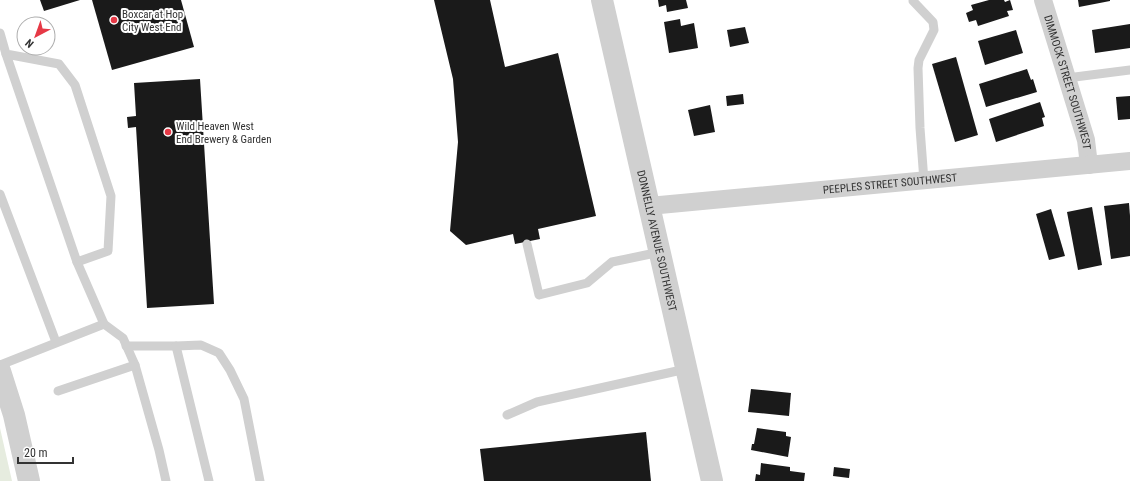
<svg xmlns="http://www.w3.org/2000/svg" width="1130" height="481" viewBox="0 0 1130 481" font-family="'Roboto Condensed',sans-serif">
  <style>
    .green { fill: #e6ecdf }
    .building { fill: #1a1a1a }
    .lines { fill: none; stroke-linecap: round; stroke-linejoin: round }
    .service { stroke: #d0d0d0; stroke-width: 9 }
    .minor { stroke: #d0d0d0; stroke-width: 18 }
    .tertiary { stroke: #d0d0d0; stroke-width: 22 }
    .poi-dot { fill: #e63946; stroke: #fff; stroke-width: 1.5 }
    .labels { text-anchor: middle; stroke-width: 4; stroke-linejoin: round; paint-order: stroke }
    .poi-label { font-size: 11px; fill: #333; stroke: #fff; text-anchor: start }
    .street-label { font-size: 11px; fill: #333; stroke: #fff }
  </style>
  <rect width="100%" height="100%" fill="#fff"/>
  <polygon class="green" points="0,428 12,481 0,481"/>
  <g class="building">
    <polygon points="40,0 80,0 44,11"/>
    <polygon points="92,0 181,0 194,47 112,70"/>
    <polygon points="434,0 490,0 505,67 558,53 596,216 538,229 540,239 515,244 513,234 466,245 450,231 458,142 453,79"/>
    <polygon points="658,0 686,0 688,8 667,12 666,5 659,7"/>
    <polygon points="989,0 1004,0 1005,2 1010,0 1013,10 1007,11 1009,16 978,26 976,20 969,22 966,13 973,10 971,5"/>
    <polygon points="1078,0 1110,0 1110,1 1079,7"/>
    <polygon points="680,19 681,26 694,23 698,48 669,53 664,22"/>
    <polygon points="1130,24 1130,48 1095,53 1092,30"/>
    <polygon points="745,27 749,43 730,47 727,30"/>
    <polygon points="1016,30 1023,53 985,65 978,41"/>
    <polygon points="956,57 978,135 955,142 932,64"/>
    <polygon points="1027,69 1031,80 1033,79 1037,92 986,107 979,84"/>
    <polygon points="200,79 214,304 147,308 136,127 128,128 127,117 136,116 134,83"/>
    <polygon points="743,94 744,104 727,106 726,96"/>
    <polygon points="1130,96 1130,119 1118,120 1116,97"/>
    <polygon points="1040,102 1045,117 1042,118 1044,126 996,142 989,119"/>
    <polygon points="710,105 715,132 694,136 688,110"/>
    <polygon points="1129,203 1130,216 1130,256 1111,259 1104,206"/>
    <polygon points="1092,207 1102,265 1078,270 1067,212"/>
    <polygon points="1051,209 1065,256 1049,260 1036,214"/>
    <polygon points="751,389 791,393 789,416 748,412"/>
    <polygon points="757,428 786,432 786,436 791,437 788,457 751,450 752,444 754,444"/>
    <polygon points="646,432 651,481 484,481 480,449"/>
    <polygon points="761,463 790,467 790,471 805,473 804,481 755,481 756,474 760,475"/>
    <polygon points="834,467 850,469 849,478 833,476"/>
  </g>
  <g class="lines">
    <g class="service">
      <polyline points="913,1 933,22 934,30 919,60 918,68 920,128 924,181"/>
      <polyline points="0,33 6,54 59,64 75,85 111,196 108,251 77,262"/>
      <polyline points="6,54 77,262 104,324 123,338 135,365 159,450 166,481"/>
      <polyline points="1067,78 1130,70"/>
      <polyline points="0,194 56,342"/>
      <polyline points="527,244 539,295 587,283 612,262 660,252"/>
      <polyline points="126,346 176,346 201,345 219,353 230,370 244,399 260,481"/>
      <polyline points="176,346 209,481"/>
      <polyline points="0,365 104,324"/>
      <polyline points="58,391 135,365"/>
      <polyline points="507,415 537,402 686,369"/>
    </g>
    <g class="minor">
      <path id="s1" d="M1043 0 1086 140 1089 165"/>
      <path id="s2" d="M649 206 1130 161"/>
    </g>
    <g class="tertiary">
      <path id="s3" d="M602 0 712 481"/>
      <polyline points="0,371 14,415 29,481"/>
    </g>
  </g>
  <g class="poi-dot">
    <circle cx="114" cy="20" r="4"/>
    <circle cx="168" cy="132" r="4"/>
  </g>
  <g class="labels">
    <g class="poi-label">
      <text x="122" y="18">Boxcar at Hop<tspan x="122" dy="13">City West End</tspan></text>
      <text x="176" y="130">Wild Heaven West<tspan x="176" dy="13">End Brewery &amp; Garden</tspan></text>
    </g>
    <g class="street-label">
      <text dy="4" stroke="none"><textPath href="#s1" startOffset="86">DIMMOCK STREET SOUTHWEST</textPath></text>
      <text dy="4" stroke="none"><textPath href="#s2" startOffset="242">PEEPLES STREET SOUTHWEST</textPath></text>
      <text dy="4" stroke="none"><textPath href="#s3" startOffset="247">DONNELLY AVENUE SOUTHWEST</textPath></text>
    </g>
  </g>
  <g transform="translate(36 36) rotate(221)"><circle r="19" fill="#ffffff" stroke="#adadad"/>
  <path d="M0-3L7 15L0 10L-7 15Z" fill="#e63946"/>
  <text y="-6" font-size="11" font-weight="bold" text-anchor="middle" fill="#333333">N</text>
  </g>
  <path d="M18 457v6h55v-6" fill="none" stroke="#333333" stroke-width="2"/>
  <text x="24" y="457" font-size="12" fill="#333333" stroke="#ffffff" stroke-width="3" paint-order="stroke">20 m</text>
</svg>
